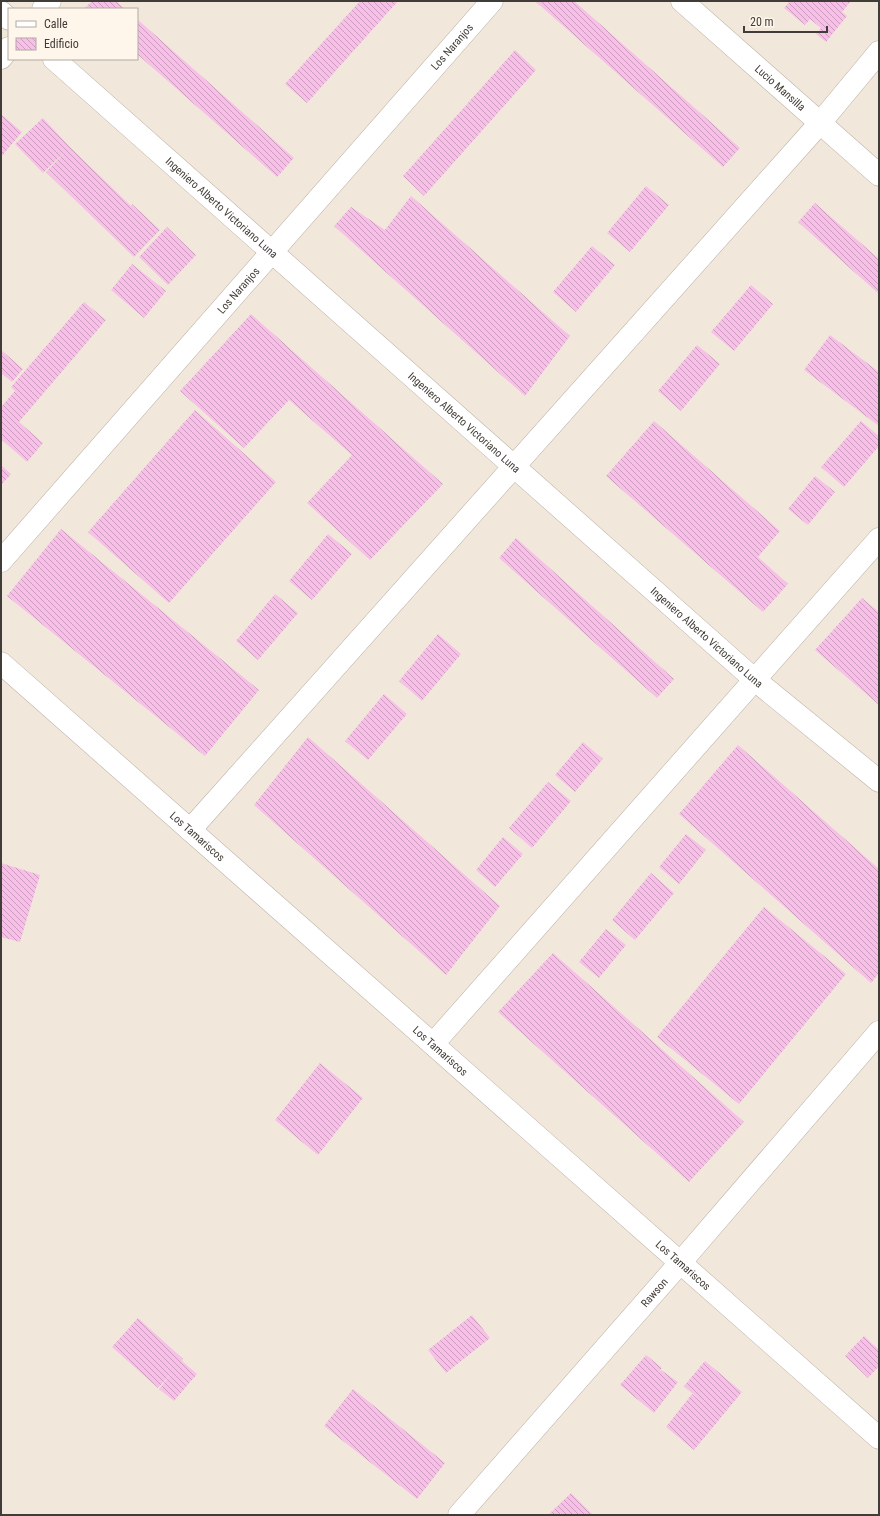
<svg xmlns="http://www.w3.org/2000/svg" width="880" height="1516" viewBox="0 0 880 1516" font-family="'Roboto Condensed',sans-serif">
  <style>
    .building { fill: url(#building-back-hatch) }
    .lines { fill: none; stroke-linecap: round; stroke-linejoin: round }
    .street-casing { stroke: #bab0a4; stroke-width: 23 }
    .street { stroke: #fff; stroke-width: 22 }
    .labels { text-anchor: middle; stroke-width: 3; stroke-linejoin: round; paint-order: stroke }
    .street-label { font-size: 11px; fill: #403c37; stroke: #fef5eb }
  </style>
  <defs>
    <pattern id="building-back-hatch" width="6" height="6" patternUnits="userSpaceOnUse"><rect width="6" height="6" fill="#f8c0e8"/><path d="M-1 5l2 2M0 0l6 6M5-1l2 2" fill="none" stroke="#ca9dbd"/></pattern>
  </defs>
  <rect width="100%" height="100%" fill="#f2e7db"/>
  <g class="building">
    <polygon points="92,1 116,1 125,9 87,9 85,8"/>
    <polygon points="360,1 398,1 307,103 285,84"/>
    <polygon points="535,1 574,1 740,148 723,167"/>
    <polygon points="790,1 851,1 842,12 847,16 826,42 816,34 821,28 810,19 805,25 784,8"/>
    <polygon points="137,19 294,158 277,177 137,54"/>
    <polygon points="515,50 536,70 424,196 403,176"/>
    <polygon points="1,114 22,132 1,157"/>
    <polygon points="43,118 70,147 131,206 132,204 160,230 134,257 46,172 65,152 43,173 15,144"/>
    <polygon points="646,186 669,205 630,252 607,233"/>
    <polygon points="411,196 570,336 525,396 334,226 351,207 385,230"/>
    <polygon points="815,203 879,259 879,294 798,222"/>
    <polygon points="167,227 196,255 168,285 139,257"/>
    <polygon points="592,246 615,265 576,312 553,292"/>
    <polygon points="132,264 166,291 144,318 111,290"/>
    <polygon points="751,285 773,304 734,351 711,332"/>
    <polygon points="84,302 106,320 19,422 43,443 27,462 2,440 1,441 1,407 15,391 11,387"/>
    <polygon points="251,314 443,484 370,560 307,503 352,455 289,400 244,448 180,391"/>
    <polygon points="830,335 879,372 879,426 804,370"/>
    <polygon points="697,345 720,364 681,411 658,391"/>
    <polygon points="1,350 23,369 12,382 1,373"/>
    <polygon points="195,410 276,482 169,603 88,532"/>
    <polygon points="654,421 780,531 758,557 788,584 763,612 606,476"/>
    <polygon points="861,421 879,436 879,446 844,487 821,467"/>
    <polygon points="1,465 11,474 1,485"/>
    <polygon points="815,476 835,492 808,525 788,509"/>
    <polygon points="61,529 259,690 205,756 7,596"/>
    <polygon points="328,534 352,554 312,600 289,581"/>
    <polygon points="516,538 674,679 657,698 499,558"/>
    <polygon points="275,594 298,613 258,660 236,641"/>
    <polygon points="862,598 879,612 879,705 815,650"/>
    <polygon points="438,634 461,654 422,701 399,681"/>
    <polygon points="384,694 407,714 368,760 345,741"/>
    <polygon points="308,737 500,906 446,975 254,805"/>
    <polygon points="583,742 603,759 575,792 555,775"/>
    <polygon points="738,745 879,869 879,973 871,983 679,814"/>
    <polygon points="548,782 571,801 532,848 509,828"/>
    <polygon points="686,834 706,850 679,884 659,867"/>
    <polygon points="503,837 523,854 495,887 476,870"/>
    <polygon points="1,863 40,875 20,942 1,937"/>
    <polygon points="651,873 674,893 635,940 612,920"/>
    <polygon points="764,907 846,974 739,1104 657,1037"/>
    <polygon points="606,929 626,945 599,978 579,962"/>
    <polygon points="553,953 744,1122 689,1182 498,1012"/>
    <polygon points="320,1063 363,1098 318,1155 275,1120"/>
    <polygon points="472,1315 490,1338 446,1373 428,1350"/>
    <polygon points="138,1318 183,1359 182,1361 197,1374 174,1401 159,1389 172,1373 158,1388 112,1347"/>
    <polygon points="864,1336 879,1350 879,1366 868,1378 845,1356"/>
    <polygon points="646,1355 662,1368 657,1374 661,1370 678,1382 654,1413 620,1385"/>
    <polygon points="705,1361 742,1392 694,1450 666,1427 692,1394 702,1402 684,1386"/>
    <polygon points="353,1389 445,1463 417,1499 324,1426"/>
    <polygon points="571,1493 593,1515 548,1515"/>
  </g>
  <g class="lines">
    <g class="street-casing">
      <g id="street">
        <path id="s1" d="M682 1 879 175"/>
        <polyline points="43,9 50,1"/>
        <polyline points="1,12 9,19"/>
        <polyline points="1,58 9,48"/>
        <path id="s2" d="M54 59 755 680 879 781"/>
        <path id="s3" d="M1 561 492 1"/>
        <path id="s4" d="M1 663 879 1438"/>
        <polyline points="190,830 820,123 879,52"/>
        <polyline points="433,1044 879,539"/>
        <path id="s5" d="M459 1515 680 1263 879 1032"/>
      </g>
    </g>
    <use href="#street" class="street"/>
  </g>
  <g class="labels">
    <g class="street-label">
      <text dy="4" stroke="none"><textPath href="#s3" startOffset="684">Los Naranjos</textPath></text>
      <text dy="4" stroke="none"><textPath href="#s1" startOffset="131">Lucio Mansilla</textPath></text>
      <text dy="4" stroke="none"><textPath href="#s2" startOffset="224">Ingeniero Alberto Victoriano Luna</textPath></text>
      <text dy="4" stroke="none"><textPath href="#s3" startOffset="360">Los Naranjos</textPath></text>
      <text dy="4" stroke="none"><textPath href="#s2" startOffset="548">Ingeniero Alberto Victoriano Luna</textPath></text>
      <text dy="4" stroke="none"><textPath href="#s2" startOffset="872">Ingeniero Alberto Victoriano Luna</textPath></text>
      <text dy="4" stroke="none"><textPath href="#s4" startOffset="262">Los Tamariscos</textPath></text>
      <text dy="4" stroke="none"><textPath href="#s4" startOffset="586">Los Tamariscos</textPath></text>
      <text dy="4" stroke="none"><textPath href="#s4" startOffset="910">Los Tamariscos</textPath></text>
      <text dy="4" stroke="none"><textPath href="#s5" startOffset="296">Rawson</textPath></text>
    </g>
  </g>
  <rect width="880" height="1516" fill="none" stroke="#403c37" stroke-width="4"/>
  <rect x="8" y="8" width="130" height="52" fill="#fef5eb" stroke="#b2aba3"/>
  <rect x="16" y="21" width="20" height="6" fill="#ffffff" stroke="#b2aba3"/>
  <text x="44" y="28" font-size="12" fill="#403c37">Calle</text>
  <rect x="16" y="38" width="20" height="12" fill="url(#building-back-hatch)" stroke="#b2aba3"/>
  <text x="44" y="48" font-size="12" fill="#403c37">Edificio</text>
  <path d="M744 26v6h83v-6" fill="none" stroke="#403c37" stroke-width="2"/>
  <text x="750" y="26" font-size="12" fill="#403c37" stroke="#fef5eb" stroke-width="3" paint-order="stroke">20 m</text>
</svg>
